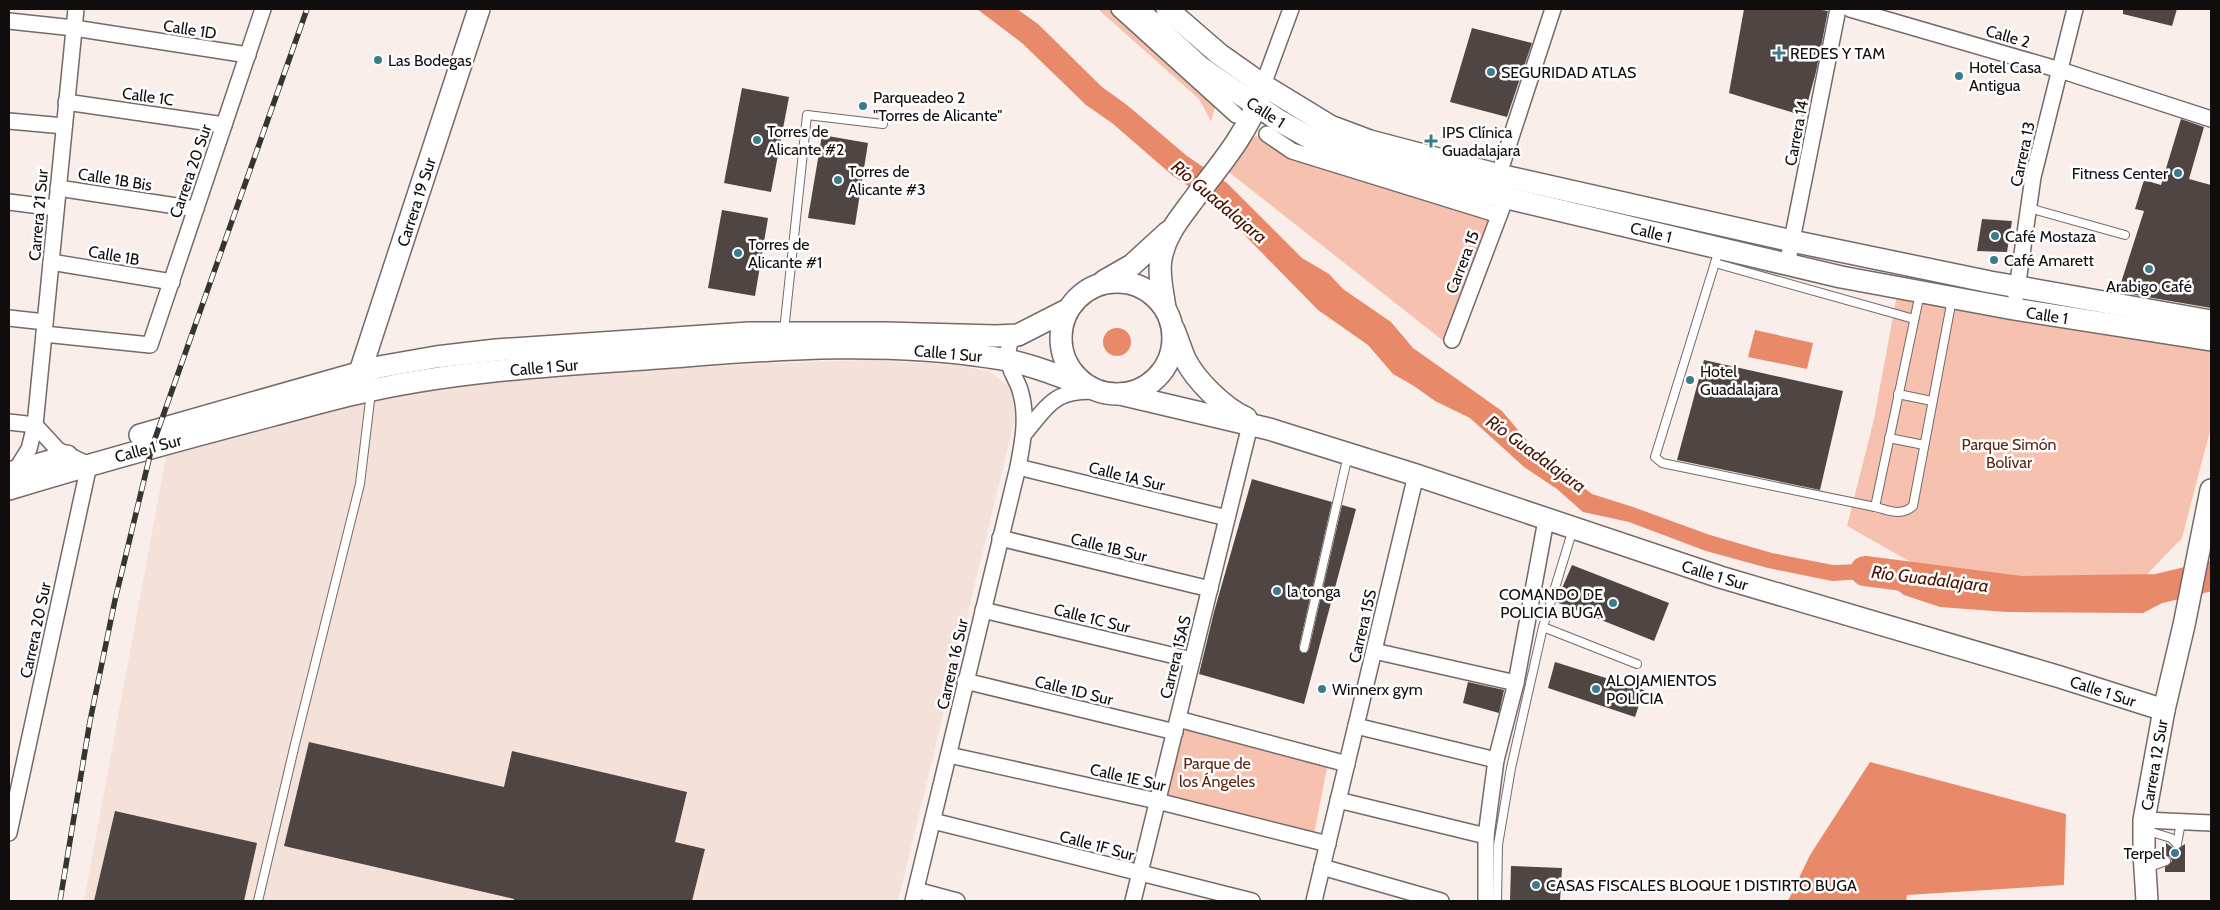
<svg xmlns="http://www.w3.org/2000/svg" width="2220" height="910" viewBox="0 0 2220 910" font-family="Cabin,sans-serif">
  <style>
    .built { fill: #f4e1da }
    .green { fill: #f7c1af }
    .water { fill: #e88969 }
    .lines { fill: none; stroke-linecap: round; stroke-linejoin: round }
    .river { stroke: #e88969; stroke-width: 30 }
    .building { fill: #4f4643 }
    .lane-casing { stroke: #756a67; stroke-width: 10 }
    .street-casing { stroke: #756a67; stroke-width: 18 }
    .secondary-casing { stroke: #756a67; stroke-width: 24 }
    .lane { stroke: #fff; stroke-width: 8 }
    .street { stroke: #fff; stroke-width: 15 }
    .secondary { stroke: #fff; stroke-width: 21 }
    .rail-casing { stroke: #383331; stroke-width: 5.5 }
    .rail { stroke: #fefefe; stroke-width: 4; stroke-dasharray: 11; stroke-linecap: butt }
    .poi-dot { fill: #3a7b8d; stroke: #fefefe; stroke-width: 2 }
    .labels { text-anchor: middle; stroke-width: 5; stroke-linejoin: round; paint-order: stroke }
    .street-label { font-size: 16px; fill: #110d0c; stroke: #fefefe }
    .poi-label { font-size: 16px; fill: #110d0c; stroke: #fefefe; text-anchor: start }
    .park-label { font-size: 16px; fill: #60250f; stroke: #fefefe }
    .water-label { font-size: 18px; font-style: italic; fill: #4e1400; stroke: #fefefe }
  </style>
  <rect width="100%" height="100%" fill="#faeeea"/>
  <polygon class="built" points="870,360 955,365 989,371 1011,388 1015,418 898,901 84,901 166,457 351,405 461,385 566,375 754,364"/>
  <g class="green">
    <polygon points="1098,9 1122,9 1218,97 1211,121 1199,99"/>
    <polygon points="1288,132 1502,196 1446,343 1225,169 1244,141 1259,135"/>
    <polygon points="1897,295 2211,347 2211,427 2182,538 2128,594 2054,595 1957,588 1847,526 1874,419"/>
    <polygon points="1181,725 1328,763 1314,834 1162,797"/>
  </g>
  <g class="water">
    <polygon points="977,9 1017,9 1038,24 1102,87 1127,105 1187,156 1227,183 1302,258 1329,274 1343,289 1391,322 1413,348 1502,411 1534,449 1592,494 1633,507 1710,535 1772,553 1833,565 1865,564 1898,572 1912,581 1943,591 2047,598 2139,598 2161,585 2211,574 2211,590 2168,600 2143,613 2007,612 1940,607 1904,595 1892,586 1865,579 1832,581 1768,568 1706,551 1629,522 1583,512 1557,489 1524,467 1470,418 1435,401 1414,386 1393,374 1368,345 1318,310 1212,202 1172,175 1112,123 1086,105 1022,43"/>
    <circle cx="1117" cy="342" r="14"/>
    <polygon points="1755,330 1813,343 1807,369 1748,357"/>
    <polygon points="1870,762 2066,814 2064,885 1907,895 1906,901 1788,901 1810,855"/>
  </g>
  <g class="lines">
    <polyline class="river" points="1865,571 2020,591 2157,589 2211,576"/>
  </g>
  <g class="building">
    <polygon points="1744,9 1816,9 1828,11 1816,72 1804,116 1729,93"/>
    <polygon points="2123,9 2177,9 2172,26 2123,14"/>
    <polygon points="1472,28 1532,43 1507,117 1450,102"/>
    <polygon points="742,88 789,97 771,192 724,183"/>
    <polygon points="2181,119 2204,127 2189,179 2211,185 2211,308 2118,292 2144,211 2135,209 2144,180 2161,185"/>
    <polygon points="822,135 868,143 855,225 808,218"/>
    <polygon points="722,210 768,218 755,296 708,288"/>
    <polygon points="1982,219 2012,221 2007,252 1977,251"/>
    <polygon points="1704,360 1843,391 1820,490 1677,460"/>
    <polygon points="1252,479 1332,502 1299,647 1302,653 1306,653 1309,649 1342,505 1356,509 1304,704 1199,674 1214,612"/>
    <polygon points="1572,565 1669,603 1654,641 1556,602"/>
    <polygon points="1555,662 1644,690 1635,717 1548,688"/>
    <polygon points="1468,682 1504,690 1499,713 1463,703"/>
    <polygon points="309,742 504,787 512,751 687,792 675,842 705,849 692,901 514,901 514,899 284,846"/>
    <polygon points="115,811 257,843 244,901 94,901"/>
    <polygon points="2166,843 2176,850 2185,844 2185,872 2165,872 2165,867 2172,861 2170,857 2166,856"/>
    <polygon points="1511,866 1562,868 1560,901 1510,901"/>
  </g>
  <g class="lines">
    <g class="lane-casing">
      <g id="lane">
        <polyline points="2029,208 2125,235"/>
        <polyline points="1719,250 1655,457 1662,463 1875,507"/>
        <polyline points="1715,263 1914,319"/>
        <path d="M1920 293 1875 507C1888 510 1901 517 1913 506L1952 299"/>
        <polyline points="784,331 807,115 883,124"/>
        <polyline points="1898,394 1932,401"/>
        <polyline points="1889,438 1924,445"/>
        <polyline points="1543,627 1637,664"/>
        <polyline points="1304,648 1348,455"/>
        <polyline points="2145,830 2171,838 2177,844"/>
        <polyline points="2177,844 2181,822"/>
        <polyline points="2147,868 2166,861"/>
        <polyline points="258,901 295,744 360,484 371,392"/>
        <polyline points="1497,901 1498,845 1511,768 1543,627 1573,529"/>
      </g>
    </g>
    <g class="street-casing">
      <g id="street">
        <polyline points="1119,9 1236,115"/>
        <polyline points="1850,9 2060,70 2211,119"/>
        <polyline points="9,21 74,28 248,55"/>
        <polyline points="1263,85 1291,9"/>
        <polyline points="66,102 224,125"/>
        <polyline points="9,121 64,126"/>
        <polyline points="1267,134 1292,151 1499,215"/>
        <polyline points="1496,183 1553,9"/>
        <polyline points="58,188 196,209"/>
        <polyline points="9,202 56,208"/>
        <polyline points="51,262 172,282"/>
        <polyline points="1787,265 1838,9"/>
        <polyline points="2016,296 2033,177 2075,9"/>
        <polyline points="9,318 45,322"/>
        <polyline points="44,334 150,345 263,9"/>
        <polyline points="1452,340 1502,208"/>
        <polyline points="9,422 35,425"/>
        <path d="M1024 434C1052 400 1057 388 1104 392"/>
        <polyline points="1018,467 1227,518"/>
        <polyline points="14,473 29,449 35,425 76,9"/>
        <polyline points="1000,538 1210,589"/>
        <polyline points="983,610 1192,660"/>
        <polyline points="1374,651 1516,683"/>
        <polyline points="965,681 1175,732"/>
        <polyline points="1178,719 1347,764"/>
        <polyline points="1356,726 1496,760"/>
        <polyline points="949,755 1157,801 1328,844"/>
        <polyline points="1338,800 1486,836"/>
        <polyline points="2144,820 2211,823"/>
        <polyline points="933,821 1252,901"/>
        <polyline points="9,833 89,465 58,450 35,425"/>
        <polyline points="1322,867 1441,901"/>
        <polyline points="916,890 957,901"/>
        <path d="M913 901 1018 467C1023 441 1028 416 1020 390 1017 380 1008 368 1008 358 1008 346 1009 341 1018 335"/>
        <polyline points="1133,901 1251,421"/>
        <polyline points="1314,901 1416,475"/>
        <polyline points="1486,901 1486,836 1496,760 1516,683 1546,520"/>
      </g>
    </g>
    <g class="secondary-casing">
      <g id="secondary">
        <polyline points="1137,9 1200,67 1278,120 1319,143 1381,164 1499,196 1841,277 2014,309 2211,340"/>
        <polyline points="1167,9 1219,54 1263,85 1330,126 1370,141 1499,175 1792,241 1990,282 2211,321"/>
        <polyline points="1104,281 1132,265 1168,232"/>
        <circle cx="1117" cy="338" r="56"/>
        <path d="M1165 308C1163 293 1158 274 1161 259 1165 235 1180 218 1194 199 1219 166 1248 133 1261 93"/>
        <path d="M1174 330C1178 340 1181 350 1185 359 1196 381 1225 409 1246 418"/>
        <polyline points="357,381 479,9"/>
        <polyline points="1120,394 1269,429 1416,475 1720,577 2060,677 2164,710"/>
        <polyline points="140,435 379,367 436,357 496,350 749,333 884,333 996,336 1018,335 1067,310"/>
        <polyline points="9,473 67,456"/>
        <path d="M9 489C95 463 182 439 270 416 304 407 338 397 372 390 474 368 581 364 685 356 786 348 888 342 989 357 1023 361 1057 375 1089 387"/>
        <polyline points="2147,901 2144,853 2144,820 2164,710 2184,625 2211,490"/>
      </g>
    </g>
    <use href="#lane" class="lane"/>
    <use href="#street" class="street"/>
    <use href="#secondary" class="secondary"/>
    <g class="rail-casing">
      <polyline id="rail" points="60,901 90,721 115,600 152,447 307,9"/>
    </g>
    <use href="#rail" class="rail"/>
  </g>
  <g class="poi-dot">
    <path d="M1776.5 45.5h5v5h5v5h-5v5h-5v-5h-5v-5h5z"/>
    <circle cx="378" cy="60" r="5"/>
    <circle cx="1491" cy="72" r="5"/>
    <circle cx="1959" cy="76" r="5"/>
    <circle cx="863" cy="106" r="5"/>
    <circle cx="757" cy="140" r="5"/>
    <path d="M1428.5 133.5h5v5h5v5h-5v5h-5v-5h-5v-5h5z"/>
    <circle cx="2178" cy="173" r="5"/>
    <circle cx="838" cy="180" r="5"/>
    <circle cx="1995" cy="236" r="5"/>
    <circle cx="738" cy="253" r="5"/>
    <circle cx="1994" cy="260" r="5"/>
    <circle cx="2149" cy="269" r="5"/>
    <circle cx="1690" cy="380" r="5"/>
    <circle cx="1277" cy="591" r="5"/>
    <circle cx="1613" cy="603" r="5"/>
    <circle cx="1322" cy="689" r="5"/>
    <circle cx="1596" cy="689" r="5"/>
    <circle cx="2175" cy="853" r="5"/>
    <circle cx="1536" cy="885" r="5"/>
  </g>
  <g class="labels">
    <g class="street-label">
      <text transform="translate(190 29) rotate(9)" y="6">Calle 1D</text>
      <text transform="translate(2008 36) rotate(16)" y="6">Calle 2</text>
      <text transform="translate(148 96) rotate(8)" y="6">Calle 1C</text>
      <text transform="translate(1266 112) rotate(33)" y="6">Calle 1</text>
      <text transform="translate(1796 133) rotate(-79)" y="6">Carrera 14</text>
      <text transform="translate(2022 154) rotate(-78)" y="6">Carrera 13</text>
      <text transform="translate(190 171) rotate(-71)" y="6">Carrera 20 Sur</text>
      <text transform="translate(115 179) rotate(9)" y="6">Calle 1B Bis</text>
      <text transform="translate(416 202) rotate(-72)" y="6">Carrera 19 Sur</text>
      <text transform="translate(38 215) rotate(-85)" y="6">Carrera 21 Sur</text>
      <text transform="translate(1651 232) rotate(14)" y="6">Calle 1</text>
      <text transform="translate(114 255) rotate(10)" y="6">Calle 1B</text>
      <text transform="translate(1462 262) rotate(-69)" y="6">Carrera 15</text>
      <text transform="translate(2047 315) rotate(9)" y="6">Calle 1</text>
      <text transform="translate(948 353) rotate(5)" y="6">Calle 1 Sur</text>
      <text transform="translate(544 367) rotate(-5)" y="6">Calle 1 Sur</text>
      <text transform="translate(148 448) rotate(-15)" y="6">Calle 1 Sur</text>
      <text transform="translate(1127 476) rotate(14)" y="6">Calle 1A Sur</text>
      <text transform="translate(1109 547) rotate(14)" y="6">Calle 1B Sur</text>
      <text transform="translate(1715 575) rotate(17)" y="6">Calle 1 Sur</text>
      <text transform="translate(1092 618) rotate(14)" y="6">Calle 1C Sur</text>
      <text transform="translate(1362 626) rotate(-77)" y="6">Carrera 15S</text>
      <text transform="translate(35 630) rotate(-78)" y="6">Carrera 20 Sur</text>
      <text transform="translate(1175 657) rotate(-76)" y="6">Carrera 15AS</text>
      <text transform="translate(952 664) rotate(-77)" y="6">Carrera 16 Sur</text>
      <text transform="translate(1074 690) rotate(14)" y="6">Calle 1D Sur</text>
      <text transform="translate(2103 691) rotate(18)" y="6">Calle 1 Sur</text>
      <text transform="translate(2154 765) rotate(-80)" y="6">Carrera 12 Sur</text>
      <text transform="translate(1128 777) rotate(13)" y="6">Calle 1E Sur</text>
      <text transform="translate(1097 845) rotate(15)" y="6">Calle 1F Sur</text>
    </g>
    <g class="poi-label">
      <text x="1790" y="59">REDES Y TAM</text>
      <text x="388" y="66">Las Bodegas</text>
      <text x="1969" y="73">Hotel Casa<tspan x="1969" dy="18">Antigua</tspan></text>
      <text x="1501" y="78">SEGURIDAD ATLAS</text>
      <text x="873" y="103">Parqueadeo 2<tspan x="873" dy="18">"Torres de Alicante"</tspan></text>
      <text x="767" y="137">Torres de<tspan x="767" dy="18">Alicante #2</tspan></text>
      <text x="1442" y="138">IPS Clínica<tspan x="1442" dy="18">Guadalajara</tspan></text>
      <text x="848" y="177">Torres de<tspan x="848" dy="18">Alicante #3</tspan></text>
      <text x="2168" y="179" text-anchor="end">Fitness Center</text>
      <text x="2005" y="242">Café Mostaza</text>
      <text x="748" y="250">Torres de<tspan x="748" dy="18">Alicante #1</tspan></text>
      <text x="2004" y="266">Café Amarett</text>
      <text x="2149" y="292" text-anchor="middle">Arabigo Café</text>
      <text x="1700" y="377">Hotel<tspan x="1700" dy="18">Guadalajara</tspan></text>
      <text x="1287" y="597">la tonga</text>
      <text x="1603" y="600" text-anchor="end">COMANDO DE<tspan x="1603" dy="18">POLICIA BUGA</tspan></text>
      <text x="1606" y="686">ALOJAMIENTOS<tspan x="1606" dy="18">POLICIA</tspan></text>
      <text x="1332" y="695">Winnerx gym</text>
      <text x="2165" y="859" text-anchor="end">Terpel</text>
      <text x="1546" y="891">CASAS FISCALES BLOQUE 1 DISTIRTO BUGA</text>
    </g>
    <g class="park-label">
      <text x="2009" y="450">Parque Simón<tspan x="2009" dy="18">Bolívar</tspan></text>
      <text x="1217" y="769">Parque de<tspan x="1217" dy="18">los Ángeles</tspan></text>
    </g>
    <g class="water-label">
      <text transform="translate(1219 202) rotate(40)" y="6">Río Guadalajara</text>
      <text transform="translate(1536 454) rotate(36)" y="6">Río Guadalajara</text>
      <text transform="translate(1930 579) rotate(7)" y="6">Río Guadalajara</text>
    </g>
  </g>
  <rect width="2220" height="910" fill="none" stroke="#110d0c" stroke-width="20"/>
</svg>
